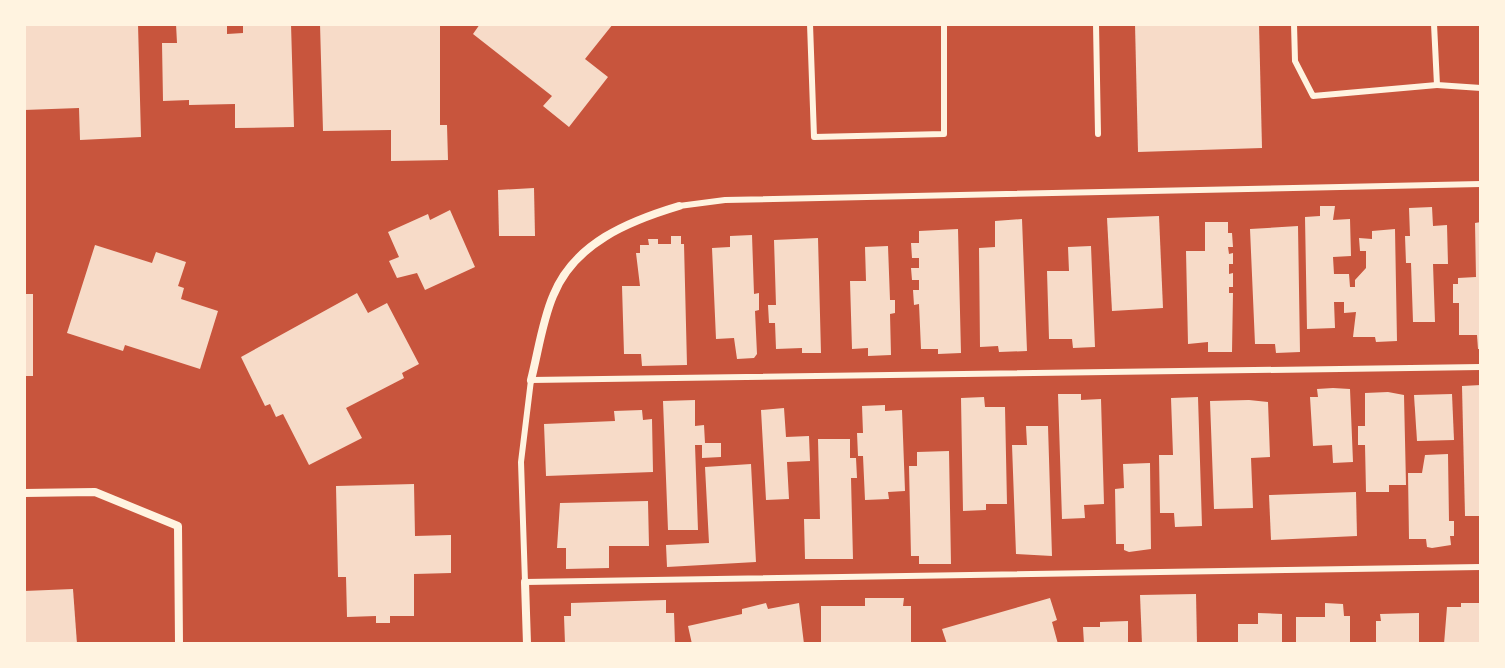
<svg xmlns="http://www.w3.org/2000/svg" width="1505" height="668" viewBox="0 0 1505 668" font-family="'Playfair Display',serif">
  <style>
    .building { fill: #f7dbc8 }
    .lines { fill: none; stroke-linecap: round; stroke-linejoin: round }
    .service { stroke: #fff3e0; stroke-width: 6 }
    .minor { stroke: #fff3e0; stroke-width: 8 }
  </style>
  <rect width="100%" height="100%" fill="#c8553d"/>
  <g class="building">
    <polygon points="24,24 138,24 141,137 80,140 79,108 24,110"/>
    <polygon points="176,24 227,24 227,34 243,33 243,24 291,24 294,127 235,128 235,104 189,105 189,100 163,101 162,43 177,43"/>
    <polygon points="320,24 440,24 440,125 447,125 448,160 391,161 391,130 323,131"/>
    <polygon points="480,24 613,24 585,59 608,77 569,127 543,106 552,96 473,34"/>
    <polygon points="1135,24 1259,24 1262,148 1138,152"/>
    <polygon points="534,188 535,236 499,236 498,190"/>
    <polygon points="1320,206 1335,206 1333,220 1350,219 1351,256 1333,257 1334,274 1349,274 1350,287 1355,287 1355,280 1366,268 1366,251 1360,251 1359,238 1372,239 1372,231 1395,229 1397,341 1376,342 1375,337 1353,337 1356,312 1344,313 1344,302 1334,302 1335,328 1307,329 1305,217 1320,216"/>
    <polygon points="1432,207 1433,226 1447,225 1448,264 1433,264 1435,322 1413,322 1411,263 1406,263 1405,236 1410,236 1409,208"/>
    <polygon points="450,210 475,267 425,290 417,273 397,278 389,261 399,257 388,232 428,214 430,220"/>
    <polygon points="1159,216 1163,308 1112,311 1107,218"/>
    <polygon points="1022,219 1027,351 999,352 998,346 980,347 979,248 995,247 995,221"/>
    <polygon points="1205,222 1228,222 1228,233 1232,233 1233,247 1228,247 1229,254 1233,253 1233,264 1229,264 1229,274 1233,273 1233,287 1229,287 1229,293 1233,293 1232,352 1208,352 1208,342 1188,344 1186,251 1205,251"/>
    <polygon points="1481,222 1481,349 1478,349 1477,335 1459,335 1459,303 1453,303 1453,284 1458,284 1458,278 1476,277 1475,223"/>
    <polygon points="1298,226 1300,352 1276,353 1275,344 1255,344 1250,229"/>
    <polygon points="958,229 961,353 938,354 938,349 921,349 919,304 914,305 913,290 919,290 919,280 912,280 911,268 919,268 919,258 912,258 911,243 919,243 919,231"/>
    <polygon points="752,235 754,294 759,293 759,310 755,311 757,354 754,358 737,359 734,338 716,339 712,248 730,247 730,236"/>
    <polygon points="671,236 681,236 681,244 684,244 687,365 642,366 641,354 624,354 622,286 640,286 636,253 640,253 640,245 649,245 648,239 658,239 658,244 671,244"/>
    <polygon points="818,238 821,353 802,353 802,348 776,349 775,323 769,323 768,305 776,305 774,240"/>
    <polygon points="95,245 152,263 156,252 186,262 178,286 184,288 181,299 218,311 200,369 125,345 123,351 67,333"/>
    <polygon points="888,246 890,300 895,300 895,313 890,314 891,355 868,356 868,348 852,349 850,281 866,281 865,247"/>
    <polygon points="1091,246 1095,347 1073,348 1072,339 1049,339 1047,271 1069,271 1068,247"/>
    <polygon points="357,293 368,313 387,303 419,364 402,373 404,378 346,408 362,438 309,465 283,414 276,417 270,404 265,406 241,357"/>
    <rect x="24" y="294" width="9" height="82"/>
    <polygon points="1481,385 1481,516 1465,516 1462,386"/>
    <polygon points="1333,388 1350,389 1353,462 1333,463 1332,445 1313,446 1310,397 1318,397 1317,389"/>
    <polygon points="1388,392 1404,395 1406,485 1389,485 1389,492 1366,492 1365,445 1358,445 1358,426 1365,426 1365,393"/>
    <polygon points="1058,394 1081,394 1081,400 1101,399 1104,504 1084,505 1085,518 1062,519"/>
    <polygon points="1452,394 1454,440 1417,441 1414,395"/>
    <polygon points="984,397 985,407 1005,407 1007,504 986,504 986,510 963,511 961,398"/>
    <polygon points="1198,397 1202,526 1175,527 1174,513 1160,513 1159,455 1173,455 1171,398"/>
    <polygon points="695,400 695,426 704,425 705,443 721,443 721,457 702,458 702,445 695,445 698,530 668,530 663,401"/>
    <polygon points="1249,400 1268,402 1270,457 1251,458 1253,508 1214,509 1210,401"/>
    <polygon points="885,405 885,411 902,410 905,491 888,492 889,499 865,500 863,456 858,456 857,433 863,433 862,406"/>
    <polygon points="784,408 786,437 809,436 810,461 787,462 789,499 766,500 761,410"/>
    <polygon points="642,410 643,420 652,419 653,472 546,476 544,424 615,421 614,411"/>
    <polygon points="1026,426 1048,426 1052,556 1016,554 1012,445 1027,445"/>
    <polygon points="818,439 850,439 850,458 856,458 857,478 851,478 853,559 805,559 804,519 820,519"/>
    <polygon points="949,451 951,564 919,564 919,556 911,556 909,466 917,466 917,452"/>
    <polygon points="1448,454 1449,521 1454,521 1454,536 1450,536 1451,545 1432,548 1427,547 1426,539 1409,539 1408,473 1422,473 1425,455"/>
    <polygon points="1150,463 1151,549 1129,552 1124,550 1124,544 1116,544 1115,489 1124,488 1123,464"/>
    <polygon points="751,464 756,562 667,567 666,545 709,543 705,467"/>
    <polygon points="414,484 415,536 451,535 451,573 414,574 414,616 390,616 390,623 376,623 376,616 347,617 346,577 338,577 336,486"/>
    <polygon points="1356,492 1357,536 1271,540 1269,495"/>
    <polygon points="648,501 649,546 609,546 609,568 566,569 566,548 557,548 560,503"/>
    <polygon points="73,589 77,644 24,644 24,591"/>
    <polygon points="1196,594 1197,644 1142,644 1140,595"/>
    <polygon points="865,598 904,598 903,606 911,606 911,644 821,644 821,606 865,606"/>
    <polygon points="1050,598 1057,620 1052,622 1058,644 947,644 942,629"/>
    <polygon points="666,600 666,613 674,613 675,644 565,644 564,616 571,616 571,603"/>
    <polygon points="766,603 768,609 799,603 804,644 692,644 688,626 742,614 742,609"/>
    <polygon points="1325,603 1343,604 1344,616 1350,616 1350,644 1296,644 1296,617 1325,617"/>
    <polygon points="1461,603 1481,603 1481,644 1444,644 1447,607 1461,607"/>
    <polygon points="1258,613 1282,614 1282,644 1238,644 1238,624 1258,624"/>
    <polygon points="1419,613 1419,644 1376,644 1376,621 1381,621 1380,614"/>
    <polygon points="1128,621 1128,644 1084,644 1083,627 1100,627 1100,622"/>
  </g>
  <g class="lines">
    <g class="service">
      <polyline points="810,24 814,137 944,134 944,24"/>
      <polyline points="1096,24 1098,134"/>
      <polyline points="1294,24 1295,61 1313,96 1437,85"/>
      <polyline points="1434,24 1437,85 1481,88"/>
      <polyline points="679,206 725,200 1481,184"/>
      <polyline points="1481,367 531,380 521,462 525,582 1481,567"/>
    </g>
    <g class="minor">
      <path d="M531 380C538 353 542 322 553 296 574 243 629 221 679 206"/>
      <polyline points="24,493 95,492 178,526 179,644"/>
      <polyline points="525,582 527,644"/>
    </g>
  </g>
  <rect width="1505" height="668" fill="none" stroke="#fff3e0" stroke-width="52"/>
</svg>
